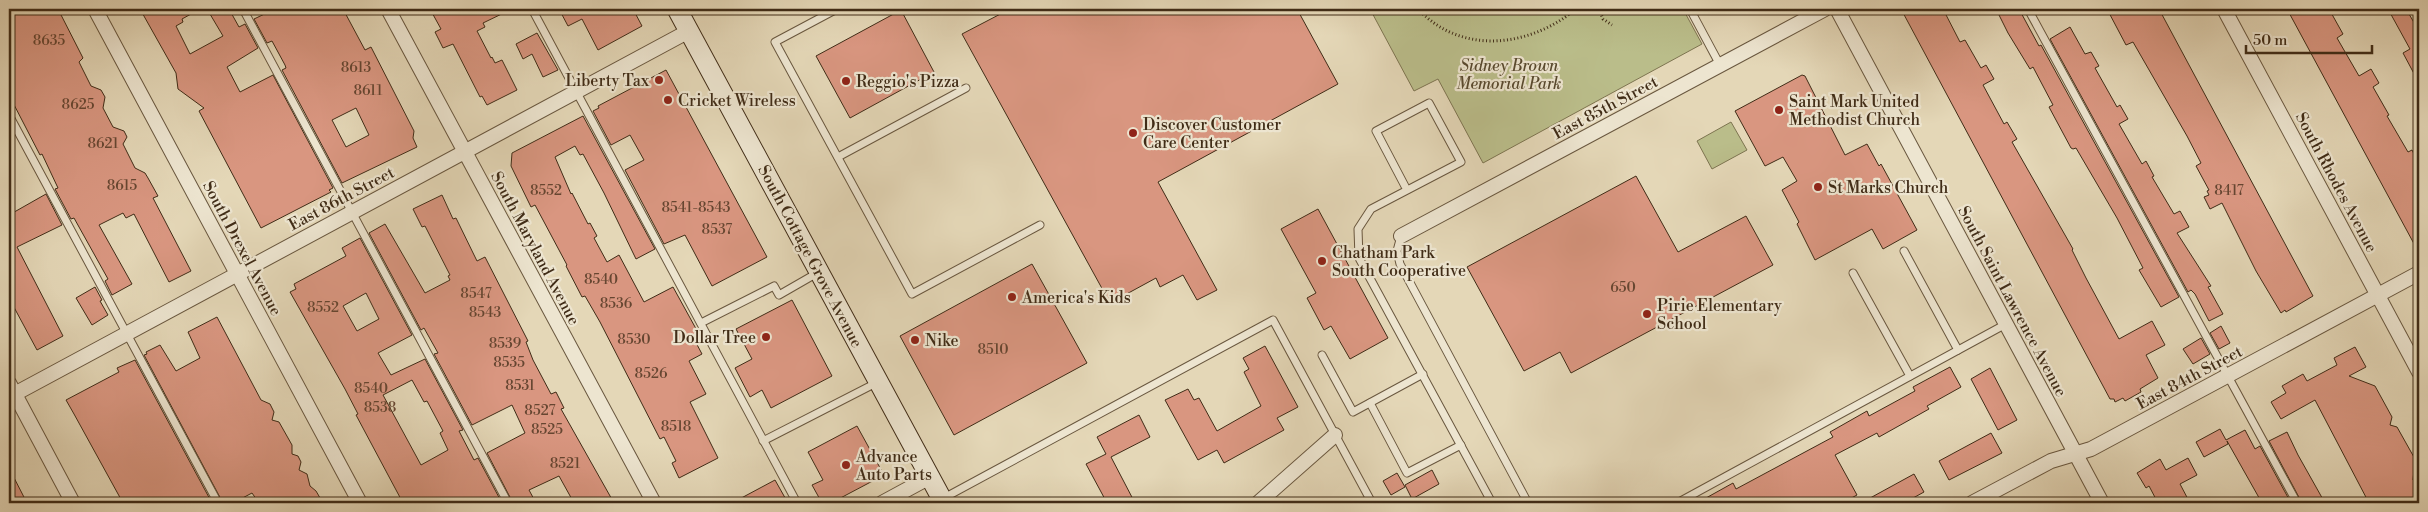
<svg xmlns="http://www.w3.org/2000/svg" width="2428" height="512" viewBox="0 0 2428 512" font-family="'Libre Bodoni',serif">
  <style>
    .green { fill: #babd8a; stroke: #7d7450 }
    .building { fill: #d99680; stroke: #402c17; fill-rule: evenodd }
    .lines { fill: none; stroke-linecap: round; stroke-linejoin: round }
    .lane-casing { stroke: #69573f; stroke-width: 9 }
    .street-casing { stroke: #69573f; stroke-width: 16 }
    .secondary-casing { stroke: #402c17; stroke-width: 21 }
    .path { stroke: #402c17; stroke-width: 3; stroke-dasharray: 1 2.5; stroke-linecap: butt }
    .lane { stroke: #ede5d0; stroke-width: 7 }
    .street { stroke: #ede5d0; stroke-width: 14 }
    .secondary { stroke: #ede5d0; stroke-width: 19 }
    .poi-dot { fill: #8f2418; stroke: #ede5d0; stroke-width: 2 }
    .labels { text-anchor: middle; stroke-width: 4.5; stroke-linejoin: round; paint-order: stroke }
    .number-label { font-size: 14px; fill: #664631 }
    .park-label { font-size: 16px; font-style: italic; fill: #58492e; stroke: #ede5d0 }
    .poi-label { font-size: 16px; fill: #402c17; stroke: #ede5d0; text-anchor: start }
    .street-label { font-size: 16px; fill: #402c17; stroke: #ede5d0 }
  </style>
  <rect width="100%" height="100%" fill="#e4d7b7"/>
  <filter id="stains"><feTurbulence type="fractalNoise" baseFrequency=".004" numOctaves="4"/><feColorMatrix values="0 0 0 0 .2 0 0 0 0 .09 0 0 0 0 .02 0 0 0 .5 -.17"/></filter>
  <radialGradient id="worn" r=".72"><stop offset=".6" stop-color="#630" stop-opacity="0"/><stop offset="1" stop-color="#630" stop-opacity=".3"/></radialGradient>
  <g class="green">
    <polygon points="1370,9 1683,9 1702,44 1483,163 1438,79 1414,91"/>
    <polygon points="1731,122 1747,150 1712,169 1697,141"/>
  </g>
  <g class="building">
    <polygon points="9,9 58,9 83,58 79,62 91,86 101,90 105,97 103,108 113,127 124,131 127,137 123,144 135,168 145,173 148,178 158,196 153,198 191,271 169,282 134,214 126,218 123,213 99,225 132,284 112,295 105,281 108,279 74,218 71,219 55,189 58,188 42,154 40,155 9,95"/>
    <polygon points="140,9 200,9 182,19 183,22 176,26 190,54 223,36 207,9 229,9 239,27 245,24 258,48 227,67 240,92 273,75 333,188 329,190 331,192 261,228 199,111 204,108 178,89 176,73"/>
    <path d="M275 9H343L365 50 371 47 414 131 413 138 417 147 342 183 282 70 286 68 285 65 272 41 267 43 254 19ZM356 108 369 135 346 147 332 120Z"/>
    <polygon points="430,9 512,9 483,23 485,27 477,31 491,58 492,57 495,63 502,60 517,90 487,105 482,96 480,97 453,44 443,48 435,32 441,29"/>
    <polygon points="559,9 633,9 642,26 598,50 582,19 568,26"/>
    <polygon points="1010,9 1297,9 1338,84 1158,182 1217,290 1197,300 1183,275 1160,287 1156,278 1110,303 962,34"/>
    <polygon points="1901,9 1943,9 1960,42 1965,40 1981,68 1986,65 1994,79 1983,85 2004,124 2007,122 2017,139 2012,142 2073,249 2072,250 2086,278 2119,339 2152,321 2165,345 2146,355 2158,378 2140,389 2141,392 2125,401 2123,398 2115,402 2114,399 2110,399"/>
    <polygon points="1996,9 2019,9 2039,46 2041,45 2179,297 2161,307 2139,270 2143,268 2117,218 2076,148 2073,149 2071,148 2049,107 2053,105 2033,67 2030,69 2008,33"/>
    <polygon points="2107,9 2159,9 2313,296 2286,312 2285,310 2281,313 2256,271 2222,203 2210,209 2204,197 2209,195 2207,191 2209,190 2196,166 2201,163 2187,136 2133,42 2126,45"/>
    <polygon points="2287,9 2329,9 2343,34 2337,38 2359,76 2371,69 2379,83 2373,87 2389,115 2387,116 2408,152 2412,150 2419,164 2419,253"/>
    <polygon points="2388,9 2406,9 2419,31 2419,83 2403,53 2410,49"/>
    <polygon points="901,10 934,72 850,118 816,56"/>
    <polygon points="2070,27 2085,54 2091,52 2099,66 2095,68 2117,107 2120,105 2128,119 2119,124 2142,164 2146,161 2154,176 2152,177 2174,214 2180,211 2189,227 2177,233 2211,286 2208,287 2223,314 2209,321 2195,294 2191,290 2188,292 2050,39"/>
    <polygon points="537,33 558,70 543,77 532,54 523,59 516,44"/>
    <polygon points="666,70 767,257 712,286 685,235 664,244 625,170 644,160 630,135 611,145 593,111 599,108 598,106"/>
    <polygon points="1802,75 1805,76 1845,155 1867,144 1879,166 1881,164 1917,230 1883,249 1872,229 1815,260 1797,224 1799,222 1782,190 1797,181 1783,157 1765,166 1735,111"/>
    <polygon points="583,116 655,249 636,259 604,193 583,154 580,155 575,146 555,157 571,194 572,193 588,224 590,223 597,236 594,238 607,262 619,255 644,302 673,287 700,336 694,339 702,354 689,361 706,394 690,402 718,458 679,478 672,463 676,461 664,437 660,439 600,322 585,296 582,297 566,266 567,265 535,205 531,207 511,166 512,153"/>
    <polygon points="1636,176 1678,252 1746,216 1773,265 1571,373 1560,352 1524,371 1467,267"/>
    <polygon points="46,194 62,225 17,247 63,336 37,350 9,298 9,215"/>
    <polygon points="442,195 453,219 456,218 477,261 485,257 528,341 526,342 533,360 551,394 556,392 564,408 561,409 614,503 574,503 559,476 529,490 536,503 513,503 487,453 525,433 512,405 472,425 434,354 438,353 424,328 421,330 369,233 385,224 425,293 450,280 448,276 450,275 425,226 422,227 413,209"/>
    <polygon points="1318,209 1388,338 1350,359 1331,326 1324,330 1307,298 1316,293 1281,229"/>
    <path d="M360 238 412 335 378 353 391 375 425 359 463 430 459 431 474 460 478 458 502 503H403L356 415 358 414 345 389 290 292 296 289 294 284 346 256 342 248ZM366 293 379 319 357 331 343 306ZM412 380 424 402 427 401 443 431 440 433 448 450 421 465 383 395Z"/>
    <polygon points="1032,264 1087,363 954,435 900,336"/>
    <polygon points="95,287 102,300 100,301 108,315 92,325 76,298"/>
    <polygon points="792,300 832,376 771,408 762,390 750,397 735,368 752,359 736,329"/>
    <polygon points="217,317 261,400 270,404 274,412 272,420 279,422 292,445 292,454 298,456 301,462 299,470 307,474 310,486 316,491 323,503 259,503 252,493 233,503 223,503 144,355 147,354 146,352 160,345 176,371 200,358 188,332"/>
    <polygon points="2221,326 2230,343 2219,349 2210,333"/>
    <polygon points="2201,338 2210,354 2193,364 2183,349"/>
    <polygon points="1265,346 1298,407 1277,418 1284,430 1224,463 1217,450 1198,460 1165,400 1188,389 1194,400 1199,398 1217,431 1261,406 1244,372 1249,369 1243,358"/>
    <polygon points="2355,347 2366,367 2349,376 2375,386 2392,417 2390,425 2397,427 2415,459 2413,480 2419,477 2419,503 2369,503 2315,400 2281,419 2271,402 2286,393 2282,386 2303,374 2307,381 2337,365 2334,358"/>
    <polygon points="135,360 212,503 123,503 74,414 66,400 119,372 117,368"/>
    <polygon points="1950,367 1961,387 1927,406 1929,409 1879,437 1877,433 1835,455 1857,495 1842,503 1697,503 1733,483 1736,489 1833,437 1830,432 1867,411 1869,416 1915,391 1913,387"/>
    <polygon points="1990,368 2017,420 1998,430 1971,379"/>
    <polygon points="1139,415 1150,437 1111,457 1135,503 1107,503 1086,464 1106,454 1097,437"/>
    <polygon points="857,426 884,475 831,503 822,503 812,485 823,480 808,452"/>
    <polygon points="2220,429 2226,440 2245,430 2255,449 2260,446 2291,503 2262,503 2227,441 2228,444 2204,457 2196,442"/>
    <polygon points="2287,432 2298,455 2325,503 2302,503 2269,441"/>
    <polygon points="1991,433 2002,453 1949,480 1939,461"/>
    <polygon points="2188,458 2197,475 2180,484 2190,503 2158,503 2149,486 2146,488 2137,473 2160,459 2166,470"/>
    <polygon points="9,468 27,503 9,503"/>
    <polygon points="1432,470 1439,484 1412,499 1405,485"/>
    <polygon points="1397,473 1405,487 1391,495 1383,481"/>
    <polygon points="1914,474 1924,492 1904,503 1861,503"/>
    <polygon points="775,480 788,503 732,503"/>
  </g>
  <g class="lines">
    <g class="lane-casing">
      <g id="lane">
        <polyline points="243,9 508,503"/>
        <polyline points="532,9 797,503"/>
        <polyline points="837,9 775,42 912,294 1040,225"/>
        <polyline points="1690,9 1720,65"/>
        <polyline points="2028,9 2297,503"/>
        <polyline points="2416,9 2419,15"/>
        <polyline points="9,115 218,503"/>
        <polyline points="838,157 966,88"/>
        <polyline points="1407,190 1376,131 1429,103 1461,162 1371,209 1358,229 1359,258 1492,503"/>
        <polyline points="1401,236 1397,251 1400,264 1528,503"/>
        <polyline points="1904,251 1958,350"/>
        <polyline points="1853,273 1910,376"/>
        <polyline points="701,323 774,286 779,295 819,272"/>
        <polyline points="1322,355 1353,412 1423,374"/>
        <polyline points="1370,403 1407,473 1461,445"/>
        <polyline points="763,441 878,382"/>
        <polyline points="942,499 1273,320 1372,503"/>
        <polyline points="1677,503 2006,324"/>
      </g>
    </g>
    <g class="street-casing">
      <g id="street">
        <polyline points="95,9 360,503"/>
        <polyline points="388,9 654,503"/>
        <polyline points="1837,9 2102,503"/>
        <polyline points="2224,9 2419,372"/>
        <polyline points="1401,236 1825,9"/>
        <polyline points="9,383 73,503"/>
        <polyline points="9,397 689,31"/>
        <polyline points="882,503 930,477"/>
        <polyline points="1258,503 1335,435"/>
        <polyline points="1972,503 2051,461 2091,449 2419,273"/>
      </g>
    </g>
    <g class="secondary-casing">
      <polyline id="secondary" points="677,9 944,503"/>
    </g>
    <g class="path">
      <path d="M1418 9C1462 56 1530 47 1576 9"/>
      <polyline points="1599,9 1603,19 1612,25"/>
    </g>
    <use href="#lane" class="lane"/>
    <use href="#street" class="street"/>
    <use href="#secondary" class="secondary"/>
  </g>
  <g class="poi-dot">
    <circle cx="659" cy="80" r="5"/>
    <circle cx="846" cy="81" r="5"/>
    <circle cx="668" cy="100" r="5"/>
    <circle cx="1779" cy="110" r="5"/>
    <circle cx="1133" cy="133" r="5"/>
    <circle cx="1818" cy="187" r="5"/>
    <circle cx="1322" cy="261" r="5"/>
    <circle cx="1012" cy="297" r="5"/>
    <circle cx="1647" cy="314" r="5"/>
    <circle cx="766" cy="337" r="5"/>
    <circle cx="915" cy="340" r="5"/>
    <circle cx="846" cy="465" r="5"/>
  </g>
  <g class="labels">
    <g class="number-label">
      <text x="49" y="45">8635</text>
      <text x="356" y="72">8613</text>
      <text x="368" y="95">8611</text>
      <text x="78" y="109">8625</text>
      <text x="103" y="148">8621</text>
      <text x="122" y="190">8615</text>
      <text x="546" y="195">8552</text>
      <text x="2229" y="195">8417</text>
      <text x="696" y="212">8541-8543</text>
      <text x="717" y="234">8537</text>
      <text x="601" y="284">8540</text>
      <text x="1623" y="292">650</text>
      <text x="476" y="298">8547</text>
      <text x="616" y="308">8536</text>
      <text x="323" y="312">8552</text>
      <text x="485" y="317">8543</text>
      <text x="634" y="344">8530</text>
      <text x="505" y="348">8539</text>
      <text x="993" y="354">8510</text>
      <text x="509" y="367">8535</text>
      <text x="651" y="378">8526</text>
      <text x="520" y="390">8531</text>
      <text x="371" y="393">8540</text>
      <text x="380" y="412">8538</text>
      <text x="540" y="415">8527</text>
      <text x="676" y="431">8518</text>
      <text x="547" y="434">8525</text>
      <text x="565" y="468">8521</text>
    </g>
    <g class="park-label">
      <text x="1509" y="71">Sidney Brown<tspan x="1509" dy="18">Memorial Park</tspan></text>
    </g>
    <g class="poi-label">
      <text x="649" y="86" text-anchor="end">Liberty Tax</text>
      <text x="856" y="87">Reggio's Pizza</text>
      <text x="678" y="106">Cricket Wireless</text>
      <text x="1789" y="107">Saint Mark United<tspan x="1789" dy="18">Methodist Church</tspan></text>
      <text x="1143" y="130">Discover Customer<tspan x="1143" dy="18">Care Center</tspan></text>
      <text x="1828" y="193">St Marks Church</text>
      <text x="1332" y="258">Chatham Park<tspan x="1332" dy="18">South Cooperative</tspan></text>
      <text x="1022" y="303">America's Kids</text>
      <text x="1657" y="311">Pirie Elementary<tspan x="1657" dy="18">School</tspan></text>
      <text x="756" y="343" text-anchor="end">Dollar Tree</text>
      <text x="925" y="346">Nike</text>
      <text x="856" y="462">Advance<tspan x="856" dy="18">Auto Parts</tspan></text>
    </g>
    <g class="street-label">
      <text transform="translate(1605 107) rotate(-28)" y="6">East 85th Street</text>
      <text transform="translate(2337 182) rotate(62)" y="6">South Rhodes Avenue</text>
      <text transform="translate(341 198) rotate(-28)" y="6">East 86th Street</text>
      <text transform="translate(243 248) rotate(62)" y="6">South Drexel Avenue</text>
      <text transform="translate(536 248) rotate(62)" y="6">South Maryland Avenue</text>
      <text transform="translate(811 256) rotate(62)" y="6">South Cottage Grove Avenue</text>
      <text transform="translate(2013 301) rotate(62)" y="6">South Saint Lawrence Avenue</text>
      <text transform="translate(2189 377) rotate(-28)" y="6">East 84th Street</text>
    </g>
  </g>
  <rect width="2428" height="512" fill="none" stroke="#e4d7b7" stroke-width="30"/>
  <rect x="10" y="10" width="2408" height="492" fill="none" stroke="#402c17" stroke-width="2.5"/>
  <rect x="15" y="15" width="2398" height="482" fill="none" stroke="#402c17"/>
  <path d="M2246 45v8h126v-8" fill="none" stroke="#402c17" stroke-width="2.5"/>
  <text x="2253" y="45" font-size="15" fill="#402c17" stroke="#ede5d0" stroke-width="4" paint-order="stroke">50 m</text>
  <rect width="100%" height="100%" filter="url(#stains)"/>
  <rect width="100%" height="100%" fill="url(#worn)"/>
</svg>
